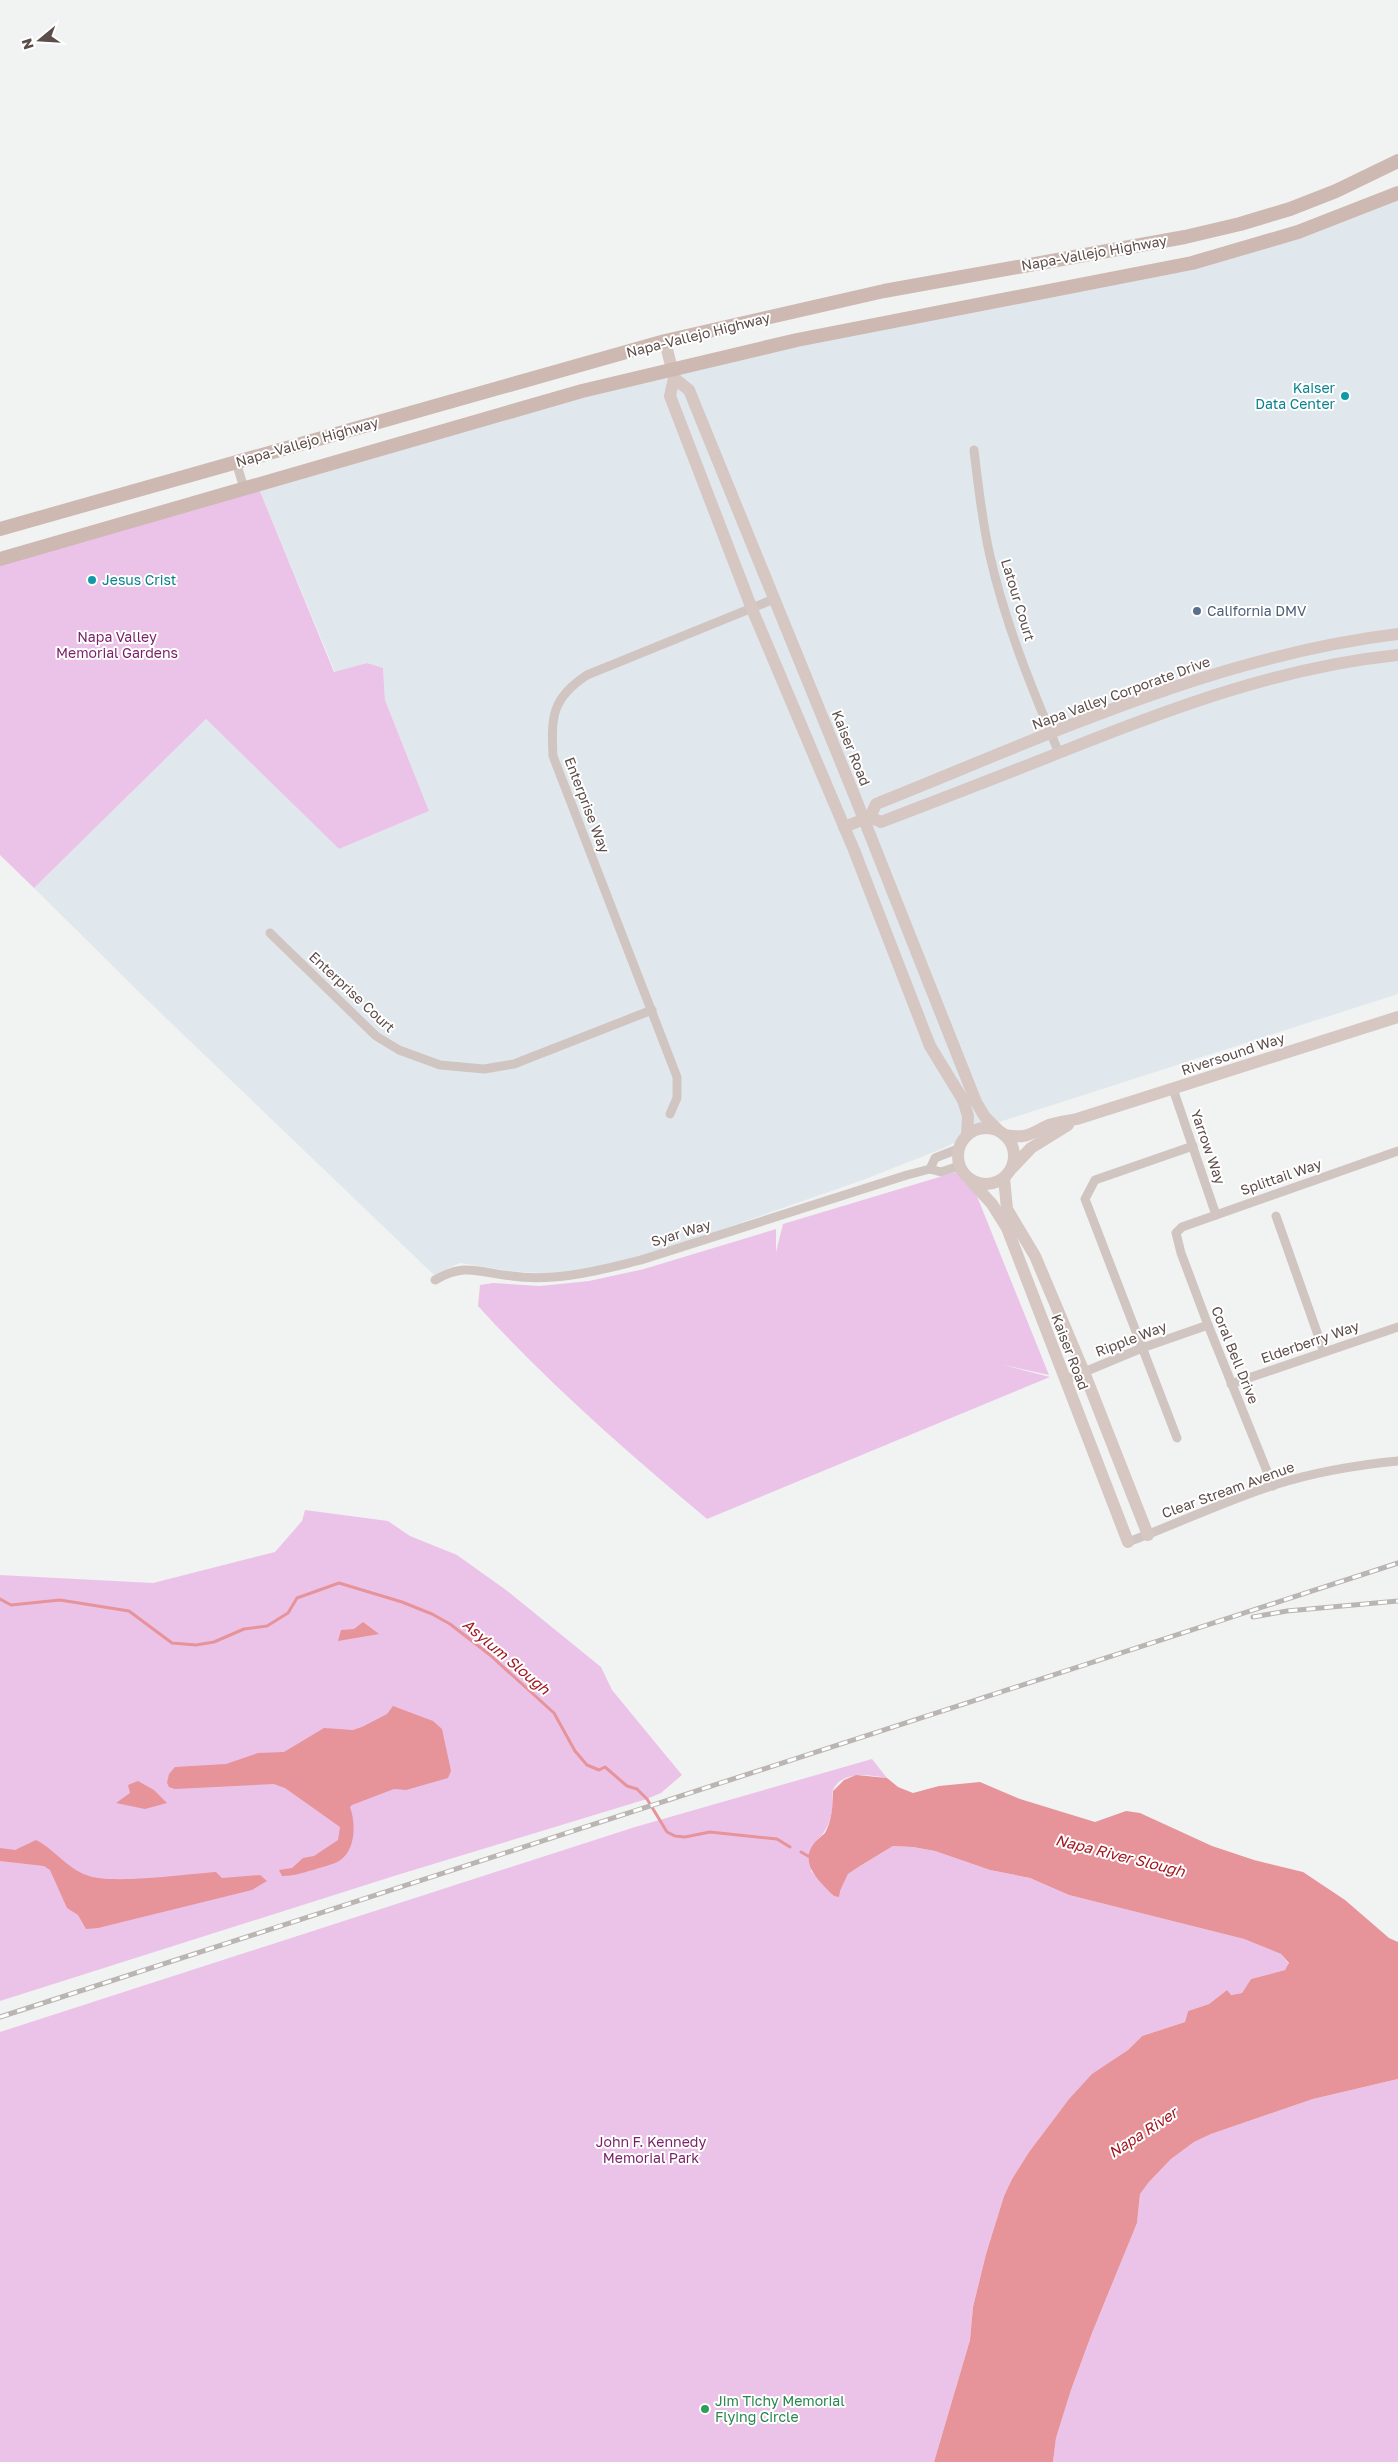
<svg xmlns="http://www.w3.org/2000/svg" width="1398" height="2462" viewBox="0 0 1398 2462" font-family="'Golos Text',sans-serif">
  <style>
    .commercial { fill: #e1e8ed }
    .green { fill: #ecc3e8 }
    .water { fill: #e69399 }
    .lines { fill: none; stroke-linecap: round; stroke-linejoin: round }
    .stream { stroke: #e69399; stroke-width: 3 }
    .street { stroke: #d1c5c2; stroke-width: 9 }
    .secondary { stroke: #d6c7c3; stroke-width: 12 }
    .primary { stroke: #cdb8b2; stroke-width: 14 }
    .rail-casing { stroke: #bab5b3; stroke-width: 5 }
    .rail { stroke: #fff; stroke-width: 3; stroke-dasharray: 9; stroke-linecap: butt }
    .culture-dot { fill: #0f9aa8; stroke: #fff; stroke-width: 2 }
    .service-dot { fill: #5c6f8a; stroke: #fff; stroke-width: 2 }
    .leisure-dot { fill: #2e9e5b; stroke: #fff; stroke-width: 2 }
    .labels { text-anchor: middle; stroke-width: 4; stroke-linejoin: round; paint-order: stroke }
    .street-label { font-size: 14px; fill: #5d4d4a; stroke: #fff }
    .culture-label { font-size: 14px; fill: #0d838f; stroke: #fff; text-anchor: end }
    .service-label { font-size: 14px; fill: #4e5e75; stroke: #fff; text-anchor: start }
    .park-label { font-size: 14px; fill: #7a1e66; stroke: #fff }
    .leisure-label { font-size: 14px; fill: #27864d; stroke: #fff; text-anchor: start }
    .water-label { font-size: 15px; font-style: italic; fill: #a21721; stroke: #fff }
  </style>
  <rect width="100%" height="100%" fill="#f1f3f2"/>
  <polygon class="commercial" points="1398,193 1398,994 990,1125 944,1148 863,1180 640,1258 602,1267 553,1274 509,1271 460,1263 434,1275 144,997 34,888 206,719 339,849 429,811 385,700 383,669 367,663 335,672 257,484 582,391 1192,263"/>
  <g class="green">
    <polygon points="257,484 334,672 367,663 383,668 385,700 429,811 339,849 206,719 34,888 0,855 0,559"/>
    <path d="M966 1169 1049 1375 1004 1365 1050 1377 707 1519C627 1452 549 1384 478 1306L480 1285 493 1283 540 1286 589 1281 644 1269 776 1229V1252L783 1224Z"/>
    <polygon points="305,1510 388,1521 410,1536 457,1555 506,1590 601,1667 612,1690 682,1775 661,1793 647,1799 394,1876 0,2001 0,1575 153,1583 275,1552 302,1521"/>
    <path d="M872 1759 887 1778C871 1775 842 1770 833 1790 832 1794 833 1799 833 1802 832 1817 828 1831 816 1841L811 1871 834 1896 840 1891 848 1874 860 1866 893 1846 913 1847 935 1851 990 1870 1030 1878 1069 1895 1244 1939 1281 1954 1289 1964 1285 1970 1251 1979 1242 1993 1230 1995 1227 1990 1209 2004 1188 2011 1185 2022 1142 2036 1128 2050 1092 2075 1069 2099 1029 2152 1012 2179 1004 2196 986 2254 973 2307 970 2340 934 2462H0V2032L635 1827Z"/>
    <polygon points="1398,2079 1398,2462 1053,2462 1056,2438 1071,2390 1092,2333 1137,2223 1140,2194 1149,2182 1171,2159 1194,2142 1211,2134 1313,2099"/>
  </g>
  <g class="water">
    <polygon points="363,1622 379,1634 338,1641 341,1630 354,1629"/>
    <path d="M393 1706 433 1721 442 1729 451 1771 448 1778 406 1790 394 1789 352 1805 350 1807C356 1823 356 1851 339 1861 332 1865 321 1867 313 1870 302 1873 293 1876 282 1876L279 1870 292 1868 303 1858 314 1856 338 1840 340 1827 285 1788 274 1784 175 1789 169 1787 167 1783 169 1774 175 1767 226 1764 258 1753 284 1752 324 1728 353 1730 362 1727 387 1714Z"/>
    <path d="M856 1775 887 1778 898 1787 913 1793 939 1786 980 1782 1020 1799 1095 1822 1126 1811 1140 1813 1212 1846 1254 1860 1303 1872 1345 1900 1389 1938 1398 1942V2079L1313 2099 1211 2134 1194 2142 1171 2159 1149 2182 1140 2194 1137 2223 1092 2333 1071 2390 1056 2438 1053 2462H934L970 2340 973 2307 986 2254 1004 2196 1012 2179 1029 2152 1069 2099 1092 2074 1128 2050 1142 2036 1185 2022 1188 2011 1209 2004 1227 1990 1231 1995 1242 1993 1251 1979 1285 1970 1289 1963 1281 1954 1244 1939 1069 1895 1030 1878 990 1870 935 1851 913 1847 893 1846 860 1866 848 1874 840 1891 839 1897 834 1896C819 1881 797 1862 816 1841 819 1838 822 1836 825 1833 832 1821 833 1804 833 1791L844 1780Z"/>
    <polygon points="138,1781 154,1790 167,1803 145,1809 116,1803 130,1793 128,1785"/>
    <path d="M36 1840C54 1849 67 1868 86 1875 111 1885 186 1874 216 1872L222 1878 260 1875 267 1881 252 1890 98 1928 86 1929 78 1915 67 1908 50 1870 44 1866 0 1861V1848L15 1850Z"/>
  </g>
  <g class="lines">
    <g class="stream">
      <polyline points="0,1599 11,1605 60,1600 129,1611 172,1643 196,1645 214,1642 244,1629 267,1626 288,1613 297,1598 339,1583 402,1602 432,1614 450,1624 490,1655 554,1713 575,1751 587,1765 599,1770 605,1767 627,1786 637,1789 647,1799 667,1832 675,1836 685,1837 710,1832 777,1839 790,1847"/>
      <polyline points="801,1852 808,1856 811,1855"/>
    </g>
    <g class="street">
      <path d="M974 450C978 485 982 521 990 556 1005 623 1032 689 1059 753"/>
      <polyline points="236,462 244,488"/>
      <polyline points="270,933 376,1036 399,1050 440,1065 484,1069 514,1064 652,1010"/>
      <polyline points="1173,1089 1216,1215"/>
      <path d="M670 1114 677 1098V1077L553 756C551 716 552 698 587 675L774 599"/>
      <polyline points="930,1169 935,1158 958,1149"/>
      <polyline points="1276,1216 1324,1352"/>
      <path d="M435 1280C466 1262 479 1273 512 1276 525 1278 540 1278 554 1277 583 1275 612 1267 641 1260L907 1175 930 1169 941 1172 959 1166"/>
      <polyline points="1065,1380 1142,1348 1208,1325"/>
      <polyline points="1231,1384 1398,1327"/>
      <polyline points="1177,1438 1085,1199 1095,1180 1193,1146"/>
      <polyline points="1273,1486 1208,1325 1181,1253 1176,1233 1182,1227 1398,1151"/>
      <path d="M1128 1542C1177 1524 1224 1501 1274 1485 1315 1472 1356 1465 1398 1461"/>
    </g>
    <g class="secondary">
      <polyline points="665,341 674,378 670,396 752,609 854,850 930,1046 963,1100 968,1116 967,1135"/>
      <polyline points="674,378 689,390 855,797 976,1102 985,1117 999,1131"/>
      <path d="M870 817 876 804C1046 736 1215 656 1398 634"/>
      <path d="M844 827 870 817 881 822C941 799 1001 776 1061 752 1171 708 1280 667 1398 655"/>
      <circle cx="986" cy="1156" r="28"/>
      <path d="M1004 1135C1028 1139 1029 1134 1049 1125 1058 1122 1068 1121 1077 1119L1398 1017"/>
      <polyline points="1012,1168 1031,1148 1068,1125"/>
      <polyline points="1004,1178 1007,1209 1035,1256 1084,1372 1148,1535"/>
      <polyline points="971,1181 992,1204 1007,1228 1128,1542"/>
    </g>
    <g class="primary">
      <polyline points="0,529 665,341 884,291 1185,237 1240,224 1290,209 1336,191 1398,161"/>
      <polyline points="0,559 582,391 797,340 1192,263 1298,232 1398,193"/>
    </g>
    <g class="rail-casing">
      <g id="rail">
        <polyline points="1253,1617 1287,1611 1398,1601"/>
        <polyline points="0,2017 1398,1563"/>
      </g>
    </g>
    <use href="#rail" class="rail"/>
  </g>
  <g class="culture-dot">
    <circle cx="1345" cy="396" r="5"/>
    <circle cx="92" cy="580" r="5"/>
  </g>
  <circle class="service-dot" cx="1197" cy="611" r="5"/>
  <circle class="leisure-dot" cx="705" cy="2409" r="5"/>
  <g class="labels">
    <g class="street-label">
      <text transform="translate(1094 253) rotate(-10)" y="5">Napa-Vallejo Highway</text>
      <text transform="translate(698 335) rotate(-14)" y="5">Napa-Vallejo Highway</text>
      <text transform="translate(307 442) rotate(-16)" y="5">Napa-Vallejo Highway</text>
      <text transform="translate(1018 600) rotate(73)" y="5">Latour Court</text>
      <text transform="translate(1121 693) rotate(-20)" y="5">Napa Valley Corporate Drive</text>
      <text transform="translate(851 748) rotate(68)" y="5">Kaiser Road</text>
      <text transform="translate(587 805) rotate(69)" y="5">Enterprise Way</text>
      <text transform="translate(352 992) rotate(43)" y="5">Enterprise Court</text>
      <text transform="translate(1233 1054) rotate(-18)" y="5">Riversound Way</text>
      <text transform="translate(1208 1147) rotate(71)" y="5">Yarrow Way</text>
      <text transform="translate(1281 1177) rotate(-19)" y="5">Splittail Way</text>
      <text transform="translate(681 1233) rotate(-17)" y="5">Syar Way</text>
      <text transform="translate(1131 1339) rotate(-21)" y="5">Ripple Way</text>
      <text transform="translate(1310 1342) rotate(-19)" y="5">Elderberry Way</text>
      <text transform="translate(1070 1352) rotate(69)" y="5">Kaiser Road</text>
      <text transform="translate(1235 1355) rotate(68)" y="5">Coral Bell Drive</text>
      <text transform="translate(1228 1490) rotate(-20)" y="5">Clear Stream Avenue</text>
    </g>
    <g class="culture-label">
      <text x="1335" y="393">Kaiser<tspan x="1335" dy="16">Data Center</tspan></text>
      <text x="102" y="585" text-anchor="start">Jesus Crist</text>
    </g>
    <g class="service-label">
      <text x="1207" y="616">California DMV</text>
    </g>
    <g class="park-label">
      <text x="117" y="642">Napa Valley<tspan x="117" dy="16">Memorial Gardens</tspan></text>
      <text x="651" y="2147">John F. Kennedy<tspan x="651" dy="16">Memorial Park</tspan></text>
    </g>
    <g class="leisure-label">
      <text x="715" y="2406">Jim Tichy Memorial<tspan x="715" dy="16">Flying Circle</tspan></text>
    </g>
    <g class="water-label">
      <text transform="translate(506 1657) rotate(40)" y="5">Asylum Slough</text>
      <text transform="translate(1120 1856) rotate(14)" y="5">Napa River Slough</text>
      <text transform="translate(1143 2133) rotate(-33)" y="5">Napa River</text>
    </g>
  </g>
  <g transform="translate(40 40) rotate(252)" stroke="#ffffff" stroke-width="4" paint-order="stroke">
  <path d="M0-4L9 19L0 12L-9 19Z" fill="#5d4d4a"/>
  <text y="-8" font-size="14" font-weight="bold" text-anchor="middle" fill="#5d4d4a">N</text>
  </g>
</svg>
